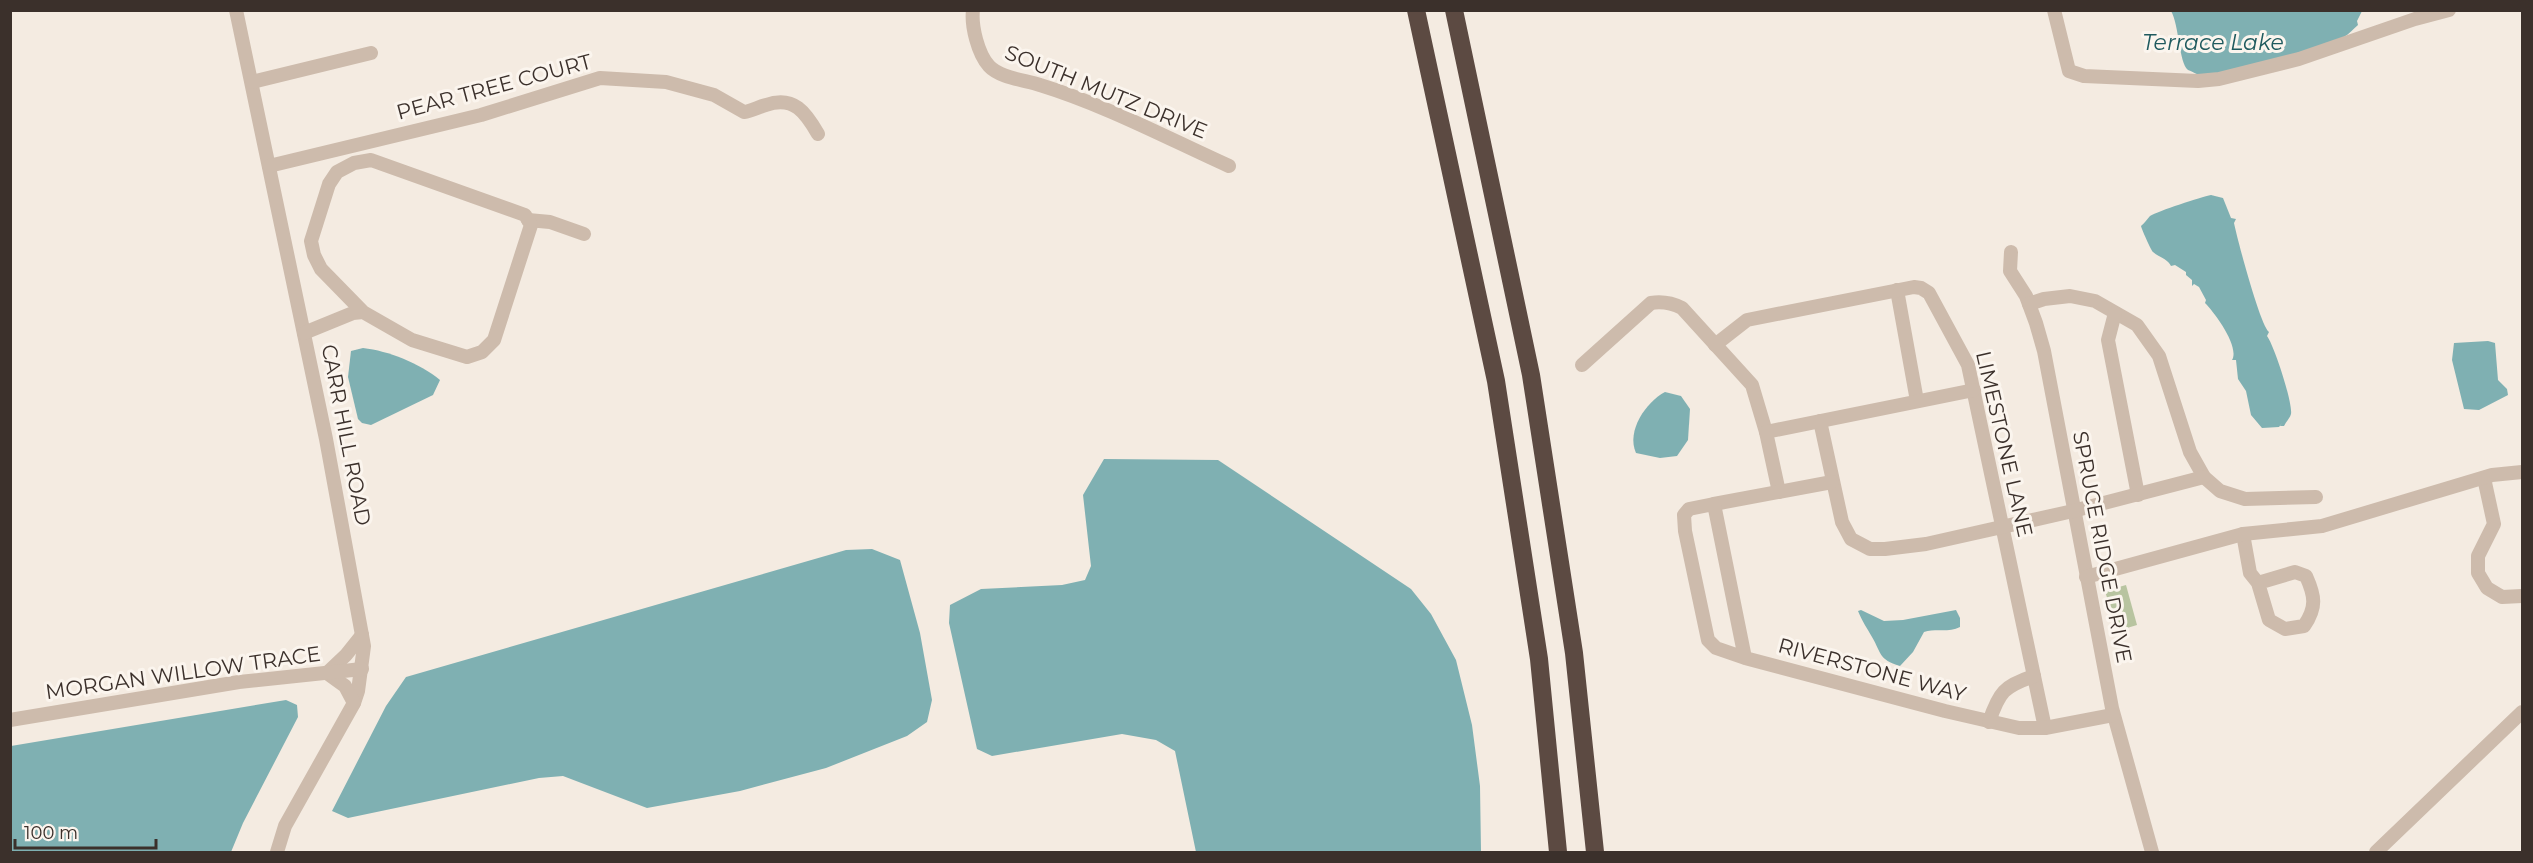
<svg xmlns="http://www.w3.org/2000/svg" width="2533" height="863" viewBox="0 0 2533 863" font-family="Montserrat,sans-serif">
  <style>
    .green { fill: #b8c4a0 }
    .water { fill: #7fb0b2 }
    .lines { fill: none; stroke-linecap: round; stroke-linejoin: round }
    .minor { stroke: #cdbbac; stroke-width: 14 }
    .highway { stroke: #5c4a42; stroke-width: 18 }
    .labels { text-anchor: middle; stroke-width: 6; stroke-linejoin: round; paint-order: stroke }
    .street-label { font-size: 21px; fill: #3b302b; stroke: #fbf5ee }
    .water-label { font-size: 22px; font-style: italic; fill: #1f5a5e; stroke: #fbf5ee }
  </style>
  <rect width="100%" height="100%" fill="#f4ebe1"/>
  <polygon class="green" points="2126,585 2137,625 2117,631 2105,591"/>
  <g class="water">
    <path d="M2171 11H2362L2357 21 2358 25C2353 29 2349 34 2344 37 2326 46 2217 78 2200 75 2198 75 2189 70 2188 70 2179 63 2179 24 2171 11Z"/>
    <path d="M2211 195 2223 198 2231 218 2236 219 2234 223C2237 238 2260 325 2269 332L2267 336C2274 345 2293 403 2291 414 2290 418 2286 422 2284 426H2280L2282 423 2279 427 2262 428 2251 415 2246 391 2238 379 2236 360H2232C2240 347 2215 313 2205 303L2206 300 2199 287 2194 284 2192 286V280L2186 275V272L2175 265 2171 266C2168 259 2160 258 2153 252 2151 250 2142 230 2141 226 2145 223 2147 219 2150 216 2158 211 2201 197 2211 195Z"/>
    <polygon points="2488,341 2495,343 2498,380 2507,389 2508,395 2479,410 2464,409 2452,360 2454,343"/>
    <path d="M363 348C389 351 419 363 440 380L433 395 371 425 362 423 358 419 348 377 351 351Z"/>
    <path d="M1665 392 1681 396 1690 409 1688 440 1677 456 1660 458 1636 453C1626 431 1646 402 1665 392Z"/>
    <polygon points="1104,459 1218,460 1411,589 1431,614 1456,660 1472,725 1480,786 1481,852 1196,852 1175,751 1156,740 1122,734 992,756 977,749 949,623 950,605 981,589 1062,585 1085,580 1091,566 1083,495"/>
    <polygon points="872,549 900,560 920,633 932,700 927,722 907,736 826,768 740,791 647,808 563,776 539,778 348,818 332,811 386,706 406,677 846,550"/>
    <path d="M1861 610 1884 621 1903 620 1956 610 1960 618V627C1949 633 1936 628 1924 632L1913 652 1900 666C1878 659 1882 654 1872 637 1867 628 1862 621 1858 611Z"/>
    <polygon points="286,700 297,705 298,717 243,823 231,852 11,852 11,746"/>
  </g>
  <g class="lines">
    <g class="minor">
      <polyline points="236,10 326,439 364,646 358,691 354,703 285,826 277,852"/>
      <path d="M973 10C971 26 978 54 989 66 1000 78 1025 80 1040 85 1105 105 1167 138 1229 166"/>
      <polyline points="2054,10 2069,71 2084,76 2198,81 2219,79 2299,59 2415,19 2449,10"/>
      <polyline points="252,82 371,53"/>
      <path d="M269 166 481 115 600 78 666 82 714 95 744 112C752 111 758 107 766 105 794 95 806 113 818 134"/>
      <polyline points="528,220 550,222 584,234"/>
      <polyline points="2011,252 2010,271 2026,296 2036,323 2044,351 2112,708 2152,852"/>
      <polyline points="1897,290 1917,401"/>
      <polyline points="2029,304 2044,299 2070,296 2095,301 2137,325 2159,356 2190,452 2204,477 2220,491 2245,499 2316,497"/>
      <polyline points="2115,313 2108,340 2138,495"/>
      <polyline points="304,333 353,313 363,312 412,340 467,357 482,352 494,340 531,225 525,215 371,160 354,163 337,172 329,184 311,241 314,255 321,269 363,312"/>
      <polyline points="1715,345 1747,320 1914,287 1921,288 1929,293 1968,365 2045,728"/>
      <path d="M1582 365 1651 303C1663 301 1672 303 1682 308L1752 385 1766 432"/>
      <polyline points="1820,421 1842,522 1851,539 1870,549 1885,549 1926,544 2073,511 2204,477"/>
      <polyline points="2484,478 2494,524 2478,556 2478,573 2487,588 2502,597 2522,596"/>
      <polyline points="1779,492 1766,432 1974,390"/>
      <polyline points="1714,504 1832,482"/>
      <path d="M2243 534 2250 573 2258 583 2269 620 2285 629 2304 626C2317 607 2315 596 2306 576L2295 572 2258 583"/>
      <polyline points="2086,577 2243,534 2322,526 2492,475 2522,472"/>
      <polyline points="1745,658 1714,504 1689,509 1684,515 1685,531 1708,640 1716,648 1745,658 1945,711 2019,728 2045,728 2113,715"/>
      <polyline points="354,703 345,686 327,673 346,655 362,635"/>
      <polyline points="10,720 239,682 362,669"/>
      <path d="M1989 722C1999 692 2004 686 2034 676"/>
      <polyline points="2376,852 2522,712"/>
    </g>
    <g class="highway">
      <polyline points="1416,10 1496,381 1539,659 1558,852"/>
      <polyline points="1454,10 1531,375 1574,653 1595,852"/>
    </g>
  </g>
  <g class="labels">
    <g class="street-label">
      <text transform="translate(494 87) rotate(-15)" y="7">PEAR TREE COURT</text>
      <text transform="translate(1106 92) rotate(22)" y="7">SOUTH MUTZ DRIVE</text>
      <text transform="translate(346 435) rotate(79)" y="7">CARR HILL ROAD</text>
      <text transform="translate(2004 444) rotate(77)" y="7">LIMESTONE LANE</text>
      <text transform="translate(2102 547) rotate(79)" y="7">SPRUCE RIDGE DRIVE</text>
      <text transform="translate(1872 670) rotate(15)" y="7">RIVERSTONE WAY</text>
      <text transform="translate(183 673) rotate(-8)" y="7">MORGAN WILLOW TRACE</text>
    </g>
    <g class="water-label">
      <text x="2213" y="50">Terrace Lake</text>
    </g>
  </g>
  <rect width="2533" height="863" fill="none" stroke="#3b302b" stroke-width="24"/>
  <path d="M15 839v9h141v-9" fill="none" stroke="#3b302b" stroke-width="3"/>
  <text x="24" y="839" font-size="18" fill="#3b302b" stroke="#fbf5ee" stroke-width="4.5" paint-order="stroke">100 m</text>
</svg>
